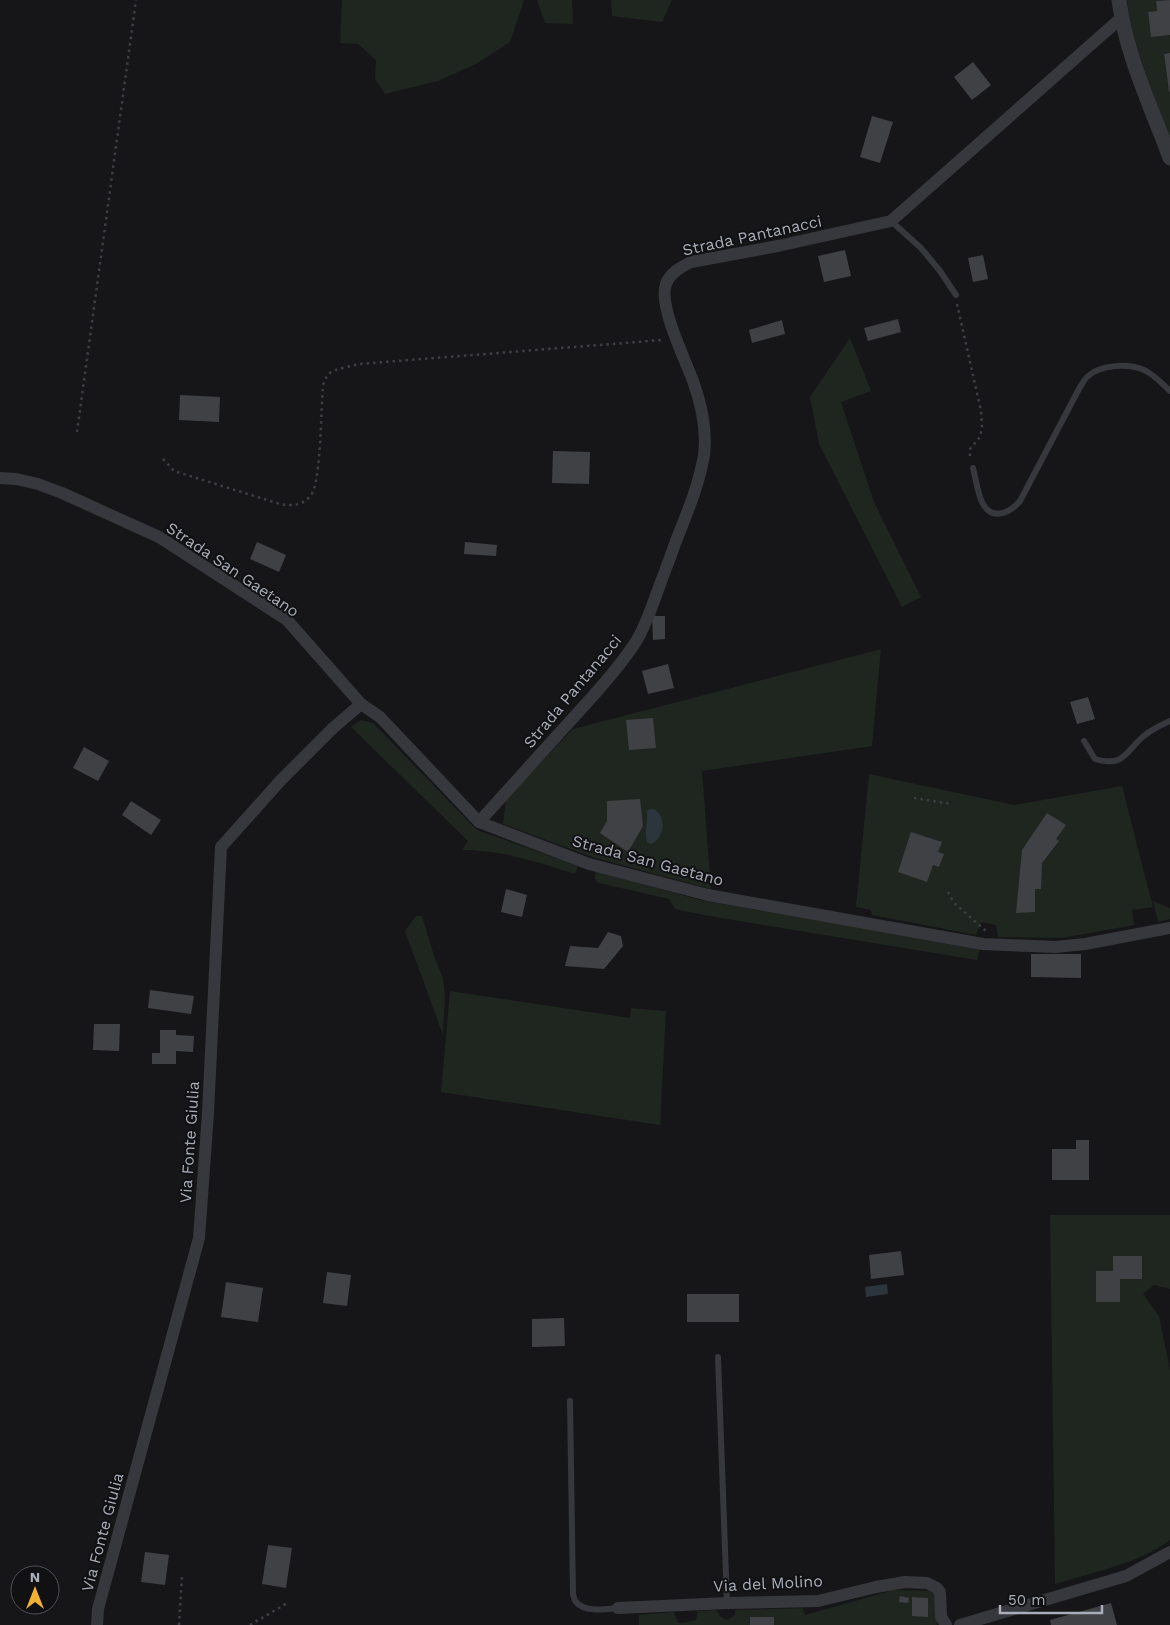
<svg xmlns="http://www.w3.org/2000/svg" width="1170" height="1625" viewBox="0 0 1170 1625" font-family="'Work Sans',sans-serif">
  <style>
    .green { fill: #1e261f; fill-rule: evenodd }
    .water { fill: #2c353c }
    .building { fill: #404145 }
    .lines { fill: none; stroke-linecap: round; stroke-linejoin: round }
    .path { stroke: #3d3f44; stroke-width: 2.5; stroke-dasharray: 2.5 4; stroke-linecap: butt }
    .service { stroke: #37383d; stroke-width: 6 }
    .minor { stroke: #37383d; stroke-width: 12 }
    .tertiary { stroke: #37383d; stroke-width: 15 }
    .labels { text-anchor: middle; stroke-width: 4; stroke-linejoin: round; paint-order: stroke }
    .street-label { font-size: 16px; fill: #a8adb8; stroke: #111113 }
  </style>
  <rect width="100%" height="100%" fill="#161618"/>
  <g class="green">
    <polygon points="342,0 524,0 510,42 476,64 438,81 385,94 375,79 376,60 358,44 340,43"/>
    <polygon points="537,0 572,0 573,24 545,23"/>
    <polygon points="611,0 672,0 662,22 612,16"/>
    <path d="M1127 0H1169L1156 1 1157 11 1148 13 1151 37 1170 35V53L1164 54 1168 88H1170V139C1154 93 1133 48 1127 0Z"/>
    <polygon points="850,338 871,391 841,402 874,502 921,597 902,607 819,444 810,397"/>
    <polygon points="881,649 872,746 702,771 711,889 592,857 503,824 506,799 573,729"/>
    <path d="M361 720 373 723 477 830 578 866 575 874C538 862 502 850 462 850L468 841 351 727Z"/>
    <polygon points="869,774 1014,805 1122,786 1153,907 1132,910 1134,925 1062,938 998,937 996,925 981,922 976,935 872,915 871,910 856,907"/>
    <polygon points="596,871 700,900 980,948 977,960 709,916 675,909 669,899 599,883 594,878"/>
    <polygon points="1153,901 1170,908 1170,919 1158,922"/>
    <polygon points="416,916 422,916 434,956 443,978 445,997 443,1035 405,931"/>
    <polygon points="450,991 630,1018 631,1008 666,1011 660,1125 441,1092"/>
    <path d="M1050 1215H1170V1289L1154 1285 1143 1294 1159 1316 1170 1370V1540C1140 1563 1091 1573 1055 1584ZM1113 1256 1142 1257V1279H1120V1302H1096V1271H1113Z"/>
    <path d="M894 1590 934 1591 937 1625H774L750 1617V1625H639V1615L674 1612 678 1623 688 1622 696 1620 698 1611 716 1610 720 1616 727 1620 735 1615V1610L803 1608 805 1615ZM912 1597 928 1598V1616H912Z"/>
  </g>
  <g class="water">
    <path d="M654 809C667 817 665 838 651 844L647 842C644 831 648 821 647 810Z"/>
    <polygon points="887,1284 888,1294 866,1297 865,1287"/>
  </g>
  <g class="building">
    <polygon points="1170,0 1170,35 1151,37 1148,12 1157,11 1156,1"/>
    <polygon points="1170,53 1170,91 1169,92 1164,54"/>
    <polygon points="973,62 991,85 972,100 954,77"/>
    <polygon points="872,116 893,122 880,163 860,157"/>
    <polygon points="845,250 851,276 824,282 818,256"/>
    <polygon points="983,255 988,279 973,282 968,258"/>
    <polygon points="898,319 901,332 868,341 864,328"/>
    <polygon points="782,320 785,334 752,343 749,330"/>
    <polygon points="180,395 220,397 219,422 179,420"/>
    <polygon points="553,451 590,452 589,484 552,483"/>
    <polygon points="257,542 286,555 279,572 250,559"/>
    <polygon points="465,542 497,545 496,556 464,554"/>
    <polygon points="652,616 665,616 665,639 653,640"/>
    <polygon points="668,664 674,688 648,694 642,671"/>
    <polygon points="1088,697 1095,719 1077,724 1070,702"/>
    <polygon points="653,718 656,748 629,750 626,720"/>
    <polygon points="84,747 109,761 98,781 73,768"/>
    <polygon points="640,799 643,826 628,852 600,833 607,821 607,801"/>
    <polygon points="131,801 161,820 151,835 122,815"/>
    <polygon points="1047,813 1066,825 1056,839 1059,841 1042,863 1041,889 1035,889 1035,912 1016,913 1022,850"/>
    <polygon points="911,832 942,842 938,852 944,854 939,867 933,865 927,882 898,872"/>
    <polygon points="506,889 527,895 522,917 501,912"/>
    <polygon points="608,932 621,936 623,946 604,969 565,966 570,946 598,948"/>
    <polygon points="1031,954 1081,954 1081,978 1031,977"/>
    <polygon points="150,990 194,996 191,1014 148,1008"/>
    <polygon points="94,1024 120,1024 119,1051 93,1050"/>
    <polygon points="160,1030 176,1030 176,1035 194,1036 193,1052 176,1051 176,1064 152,1064 152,1053 160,1053"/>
    <polygon points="1076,1140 1089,1140 1089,1180 1052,1180 1052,1149 1076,1149"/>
    <polygon points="901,1251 904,1275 871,1279 869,1255"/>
    <polygon points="1113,1256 1142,1256 1142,1279 1120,1279 1120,1302 1096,1302 1096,1271 1113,1271"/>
    <polygon points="327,1272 351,1275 347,1306 323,1303"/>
    <polygon points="226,1282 263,1288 258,1322 221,1317"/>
    <rect x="687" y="1294" width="52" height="28"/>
    <polygon points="564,1318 565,1346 532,1347 532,1319"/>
    <polygon points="268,1545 292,1548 286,1588 262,1584"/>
    <polygon points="145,1552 169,1555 165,1585 141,1582"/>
    <polygon points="900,1596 909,1598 908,1603 899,1602"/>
    <polygon points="912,1597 928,1598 928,1617 912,1616"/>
    <polygon points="1111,1603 1117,1625 1051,1625 1050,1620"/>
    <rect x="750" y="1617" width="24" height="8"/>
  </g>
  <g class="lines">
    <g class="path">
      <polyline points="957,304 981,411 982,426 980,437 970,449 970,459"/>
      <polyline points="77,432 136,0"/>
      <path d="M163 459 174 471 280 504C292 506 303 506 311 495 320 484 321 420 322 403 323 392 321 381 330 373 334 369 352 366 359 364L662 340"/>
      <polyline points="914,798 952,804"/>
      <polyline points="948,892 954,903 986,931"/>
      <polyline points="179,1625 182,1576"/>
      <polyline points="250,1625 289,1602"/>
    </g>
    <g class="service">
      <polyline points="891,221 921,248 940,271 956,295"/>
      <path d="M973 468C976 479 977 491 982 502 991 521 1009 514 1020 501L1080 387C1082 384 1084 380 1087 377 1100 364 1130 363 1146 371 1155 376 1163 384 1170 391"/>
      <path d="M1084 741 1095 759C1125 768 1126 750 1145 735 1153 729 1161 725 1170 721"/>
      <polyline points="718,1357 727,1603"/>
      <path d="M570 1401 573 1594C574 1597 574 1600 576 1602 585 1613 606 1609 618 1608"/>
    </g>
    <g class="minor">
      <polyline points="0,478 16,479 38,484 62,493 159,537 287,620 361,704 380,717 479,822 589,864 708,895 983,944 1055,947 1085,944 1170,928"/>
      <path d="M479 822C510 788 541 753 573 718 595 694 619 668 637 640 644 628 649 614 654 601 661 581 669 561 676 541 687 513 699 485 704 455 707 431 701 403 693 381 685 359 658 305 666 284 670 273 681 267 691 262L778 246 891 221 1121 18"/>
      <polyline points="618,1608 727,1603 818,1601 876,1587 905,1582 927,1583 937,1588 940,1592 941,1617 946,1625"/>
      <polyline points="97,1625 98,1609 199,1238 208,1113 221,847 281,780 333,728 361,704"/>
      <polyline points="960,1625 1126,1576 1170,1552"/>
    </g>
    <path class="tertiary" d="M1119 0C1126 55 1151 106 1170 158"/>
  </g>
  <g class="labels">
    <g class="street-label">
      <text transform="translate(752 235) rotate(-12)" y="6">Strada Pantanacci</text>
      <text transform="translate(233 569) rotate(34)" y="6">Strada San Gaetano</text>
      <text transform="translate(572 691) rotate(-50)" y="6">Strada Pantanacci</text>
      <text transform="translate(648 860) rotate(15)" y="6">Strada San Gaetano</text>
      <text transform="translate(189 1142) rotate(-86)" y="6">Via Fonte Giulia</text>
      <text transform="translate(102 1532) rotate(-75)" y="6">Via Fonte Giulia</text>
      <text transform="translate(768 1583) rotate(-3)" y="6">Via del Molino</text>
    </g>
  </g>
  <g transform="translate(35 1590)"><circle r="24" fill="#111113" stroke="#4d4f55"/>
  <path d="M0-4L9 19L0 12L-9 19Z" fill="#f2b134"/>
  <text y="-8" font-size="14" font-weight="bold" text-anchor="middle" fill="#a8adb8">N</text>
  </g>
  <path d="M1000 1605v8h102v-8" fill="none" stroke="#a8adb8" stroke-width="2.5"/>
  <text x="1008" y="1605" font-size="15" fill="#a8adb8" stroke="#111113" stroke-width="4" paint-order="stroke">50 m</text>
</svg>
